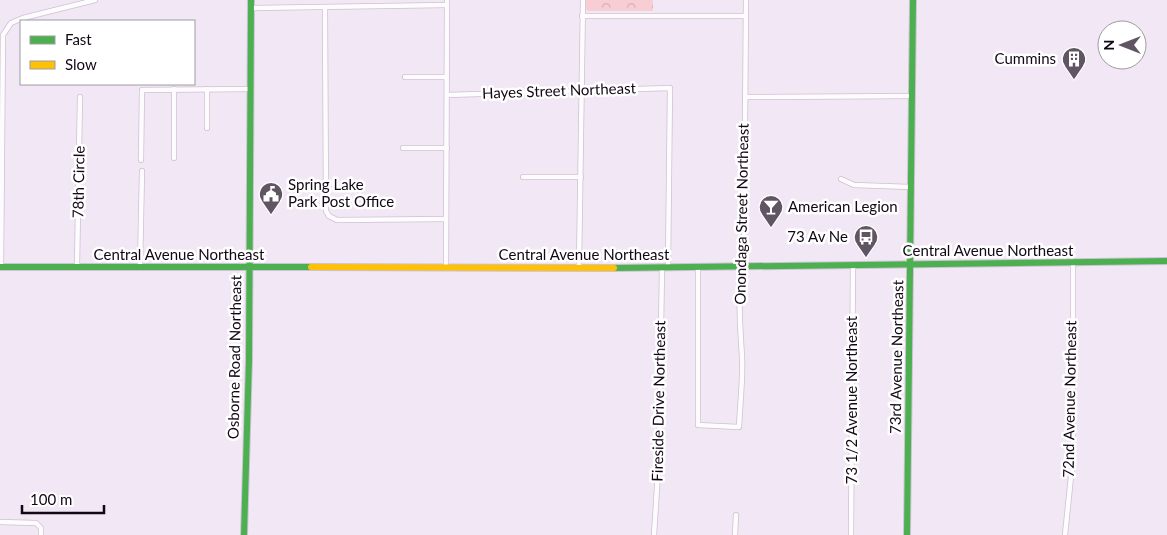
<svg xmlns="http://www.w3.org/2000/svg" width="1167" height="535" viewBox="0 0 1167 535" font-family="Lato,sans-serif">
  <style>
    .park { fill: url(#park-crowns) }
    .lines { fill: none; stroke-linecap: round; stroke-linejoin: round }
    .street-casing { stroke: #cdc2d1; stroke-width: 6 }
    .fast-casing { stroke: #cdc2d1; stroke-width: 8 }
    .slow-casing { stroke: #cdc2d1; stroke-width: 8 }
    .street { stroke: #fdfbfe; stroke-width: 4.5 }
    .fast { stroke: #4caf50; stroke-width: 6 }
    .slow { stroke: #ffc107; stroke-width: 6 }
    .labels { text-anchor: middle; stroke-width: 5; stroke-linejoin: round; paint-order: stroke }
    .poi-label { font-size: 15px; fill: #120715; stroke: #fff; text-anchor: end }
    .street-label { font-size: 15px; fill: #120715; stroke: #fff }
  </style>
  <defs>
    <pattern id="park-crowns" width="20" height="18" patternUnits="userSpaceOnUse" patternTransform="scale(1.25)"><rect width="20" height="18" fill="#f8cdd4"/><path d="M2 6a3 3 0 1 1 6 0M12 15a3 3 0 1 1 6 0" fill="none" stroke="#d4afb5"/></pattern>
  </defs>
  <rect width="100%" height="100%" fill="#f1e7f5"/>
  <polygon class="park" points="585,0 653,0 653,11 588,11 585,8"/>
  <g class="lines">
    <g class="street-casing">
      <g id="street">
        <polyline points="250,8 447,5"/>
        <polyline points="325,8 326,211 329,216 337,220 446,219"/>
        <polyline points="582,16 746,16"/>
        <polyline points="405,77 447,77"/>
        <polyline points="207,89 207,128"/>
        <polyline points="447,95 670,88 668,268"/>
        <polyline points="745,97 912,96"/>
        <polyline points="403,148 447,148"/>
        <polyline points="174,158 174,89"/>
        <polyline points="141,160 142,90 250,89"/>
        <polyline points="523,177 581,177"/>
        <polyline points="841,179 854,185 911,187"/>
        <polyline points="1,267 3,35 11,23 23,18 95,0"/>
        <polyline points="77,267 80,97"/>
        <polyline points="579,267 583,0"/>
        <path d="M698 267V425L739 427C740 404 743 380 742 357 740 324 737 291 744 259L746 0"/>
        <polyline points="140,268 142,171"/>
        <polyline points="446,268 447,0"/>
        <polyline points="0,522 36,523 41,528 41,535"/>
        <polyline points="654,535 659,456 662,268"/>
        <polyline points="735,535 736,515"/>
        <polyline points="851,535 853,265"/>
        <polyline points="1065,535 1073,457 1073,263"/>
      </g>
    </g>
    <g class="fast-casing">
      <g id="fast">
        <polyline points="0,267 311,267"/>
        <polyline points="614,268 1167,261"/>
        <polyline points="244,535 249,359 251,0"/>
        <polyline points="907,535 913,0"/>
      </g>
    </g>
    <g class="slow-casing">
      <polyline id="slow" points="311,267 614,268"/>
    </g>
    <use href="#street" class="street"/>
    <use href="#fast" class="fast"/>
    <use href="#slow" class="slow"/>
  </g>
  <defs>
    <g id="building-pin" transform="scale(1.25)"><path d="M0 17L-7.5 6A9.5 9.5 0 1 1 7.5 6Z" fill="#605563" stroke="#fff"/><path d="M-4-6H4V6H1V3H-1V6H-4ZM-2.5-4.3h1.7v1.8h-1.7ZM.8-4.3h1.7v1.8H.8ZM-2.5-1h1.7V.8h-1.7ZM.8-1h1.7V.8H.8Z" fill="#fff"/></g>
    <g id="civic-pin" transform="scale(1.25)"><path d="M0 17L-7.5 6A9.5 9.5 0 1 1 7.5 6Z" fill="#605563" stroke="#fff"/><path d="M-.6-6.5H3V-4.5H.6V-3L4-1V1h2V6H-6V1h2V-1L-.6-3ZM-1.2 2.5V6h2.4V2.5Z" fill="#fff"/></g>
    <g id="bar-pin" transform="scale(1.25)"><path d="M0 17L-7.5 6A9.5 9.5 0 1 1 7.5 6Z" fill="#605563" stroke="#fff"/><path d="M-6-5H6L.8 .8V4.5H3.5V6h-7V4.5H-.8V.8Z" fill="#fff"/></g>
    <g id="bus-pin" transform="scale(1.25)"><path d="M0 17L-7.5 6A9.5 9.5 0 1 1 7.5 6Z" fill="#605563" stroke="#fff"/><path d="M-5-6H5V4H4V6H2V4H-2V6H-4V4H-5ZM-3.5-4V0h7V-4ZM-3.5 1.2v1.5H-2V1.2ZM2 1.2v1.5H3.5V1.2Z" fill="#fff"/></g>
  </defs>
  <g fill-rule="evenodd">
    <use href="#building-pin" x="1074" y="59"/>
    <use href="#civic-pin" x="271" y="194"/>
    <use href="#bar-pin" x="771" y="207"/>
    <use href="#bus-pin" x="866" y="237"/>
  </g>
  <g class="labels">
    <g class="poi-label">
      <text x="1056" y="64">Cummins</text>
      <text x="288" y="190" text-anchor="start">Spring Lake<tspan x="288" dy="17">Park Post Office</tspan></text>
      <text x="788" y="212" text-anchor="start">American Legion</text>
      <text x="848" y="242">73 Av Ne</text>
    </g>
    <g class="street-label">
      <text transform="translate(559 91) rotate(-2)" y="5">Hayes Street Northeast</text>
      <text transform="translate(79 182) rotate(-89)" y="5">78th Circle</text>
      <text transform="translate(742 214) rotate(-89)" y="5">Onondaga Street Northeast</text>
      <text x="988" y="256">Central Avenue Northeast</text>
      <text x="179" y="260">Central Avenue Northeast</text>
      <text x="584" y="260">Central Avenue Northeast</text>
      <text transform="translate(235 357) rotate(-89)" y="5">Osborne Road Northeast</text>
      <text transform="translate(897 357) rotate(-89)" y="5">73rd Avenue Northeast</text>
      <text transform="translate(1070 399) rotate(-89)" y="5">72nd Avenue Northeast</text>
      <text transform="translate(852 400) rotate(-90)" y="5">73 1/2 Avenue Northeast</text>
      <text transform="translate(659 401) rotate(-89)" y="5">Fireside Drive Northeast</text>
    </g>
  </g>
  <rect x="20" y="20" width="175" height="65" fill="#ffffff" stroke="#a09ca1"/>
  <rect x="30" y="36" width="25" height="8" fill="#4caf50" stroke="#a09ca1"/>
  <text x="65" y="45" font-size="15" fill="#120715">Fast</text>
  <rect x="30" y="61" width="25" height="8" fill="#ffc107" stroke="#a09ca1"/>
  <text x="65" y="70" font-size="15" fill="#120715">Slow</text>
  <g transform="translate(1122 45) rotate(270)"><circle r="24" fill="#ffffff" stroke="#a09ca1"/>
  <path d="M0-4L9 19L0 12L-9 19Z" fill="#605563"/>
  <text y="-8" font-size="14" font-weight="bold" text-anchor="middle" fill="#120715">N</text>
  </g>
  <path d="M22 505v8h82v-8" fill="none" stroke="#120715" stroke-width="2.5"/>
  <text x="30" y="505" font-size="15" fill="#120715" stroke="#ffffff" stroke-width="4" paint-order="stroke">100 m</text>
</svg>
